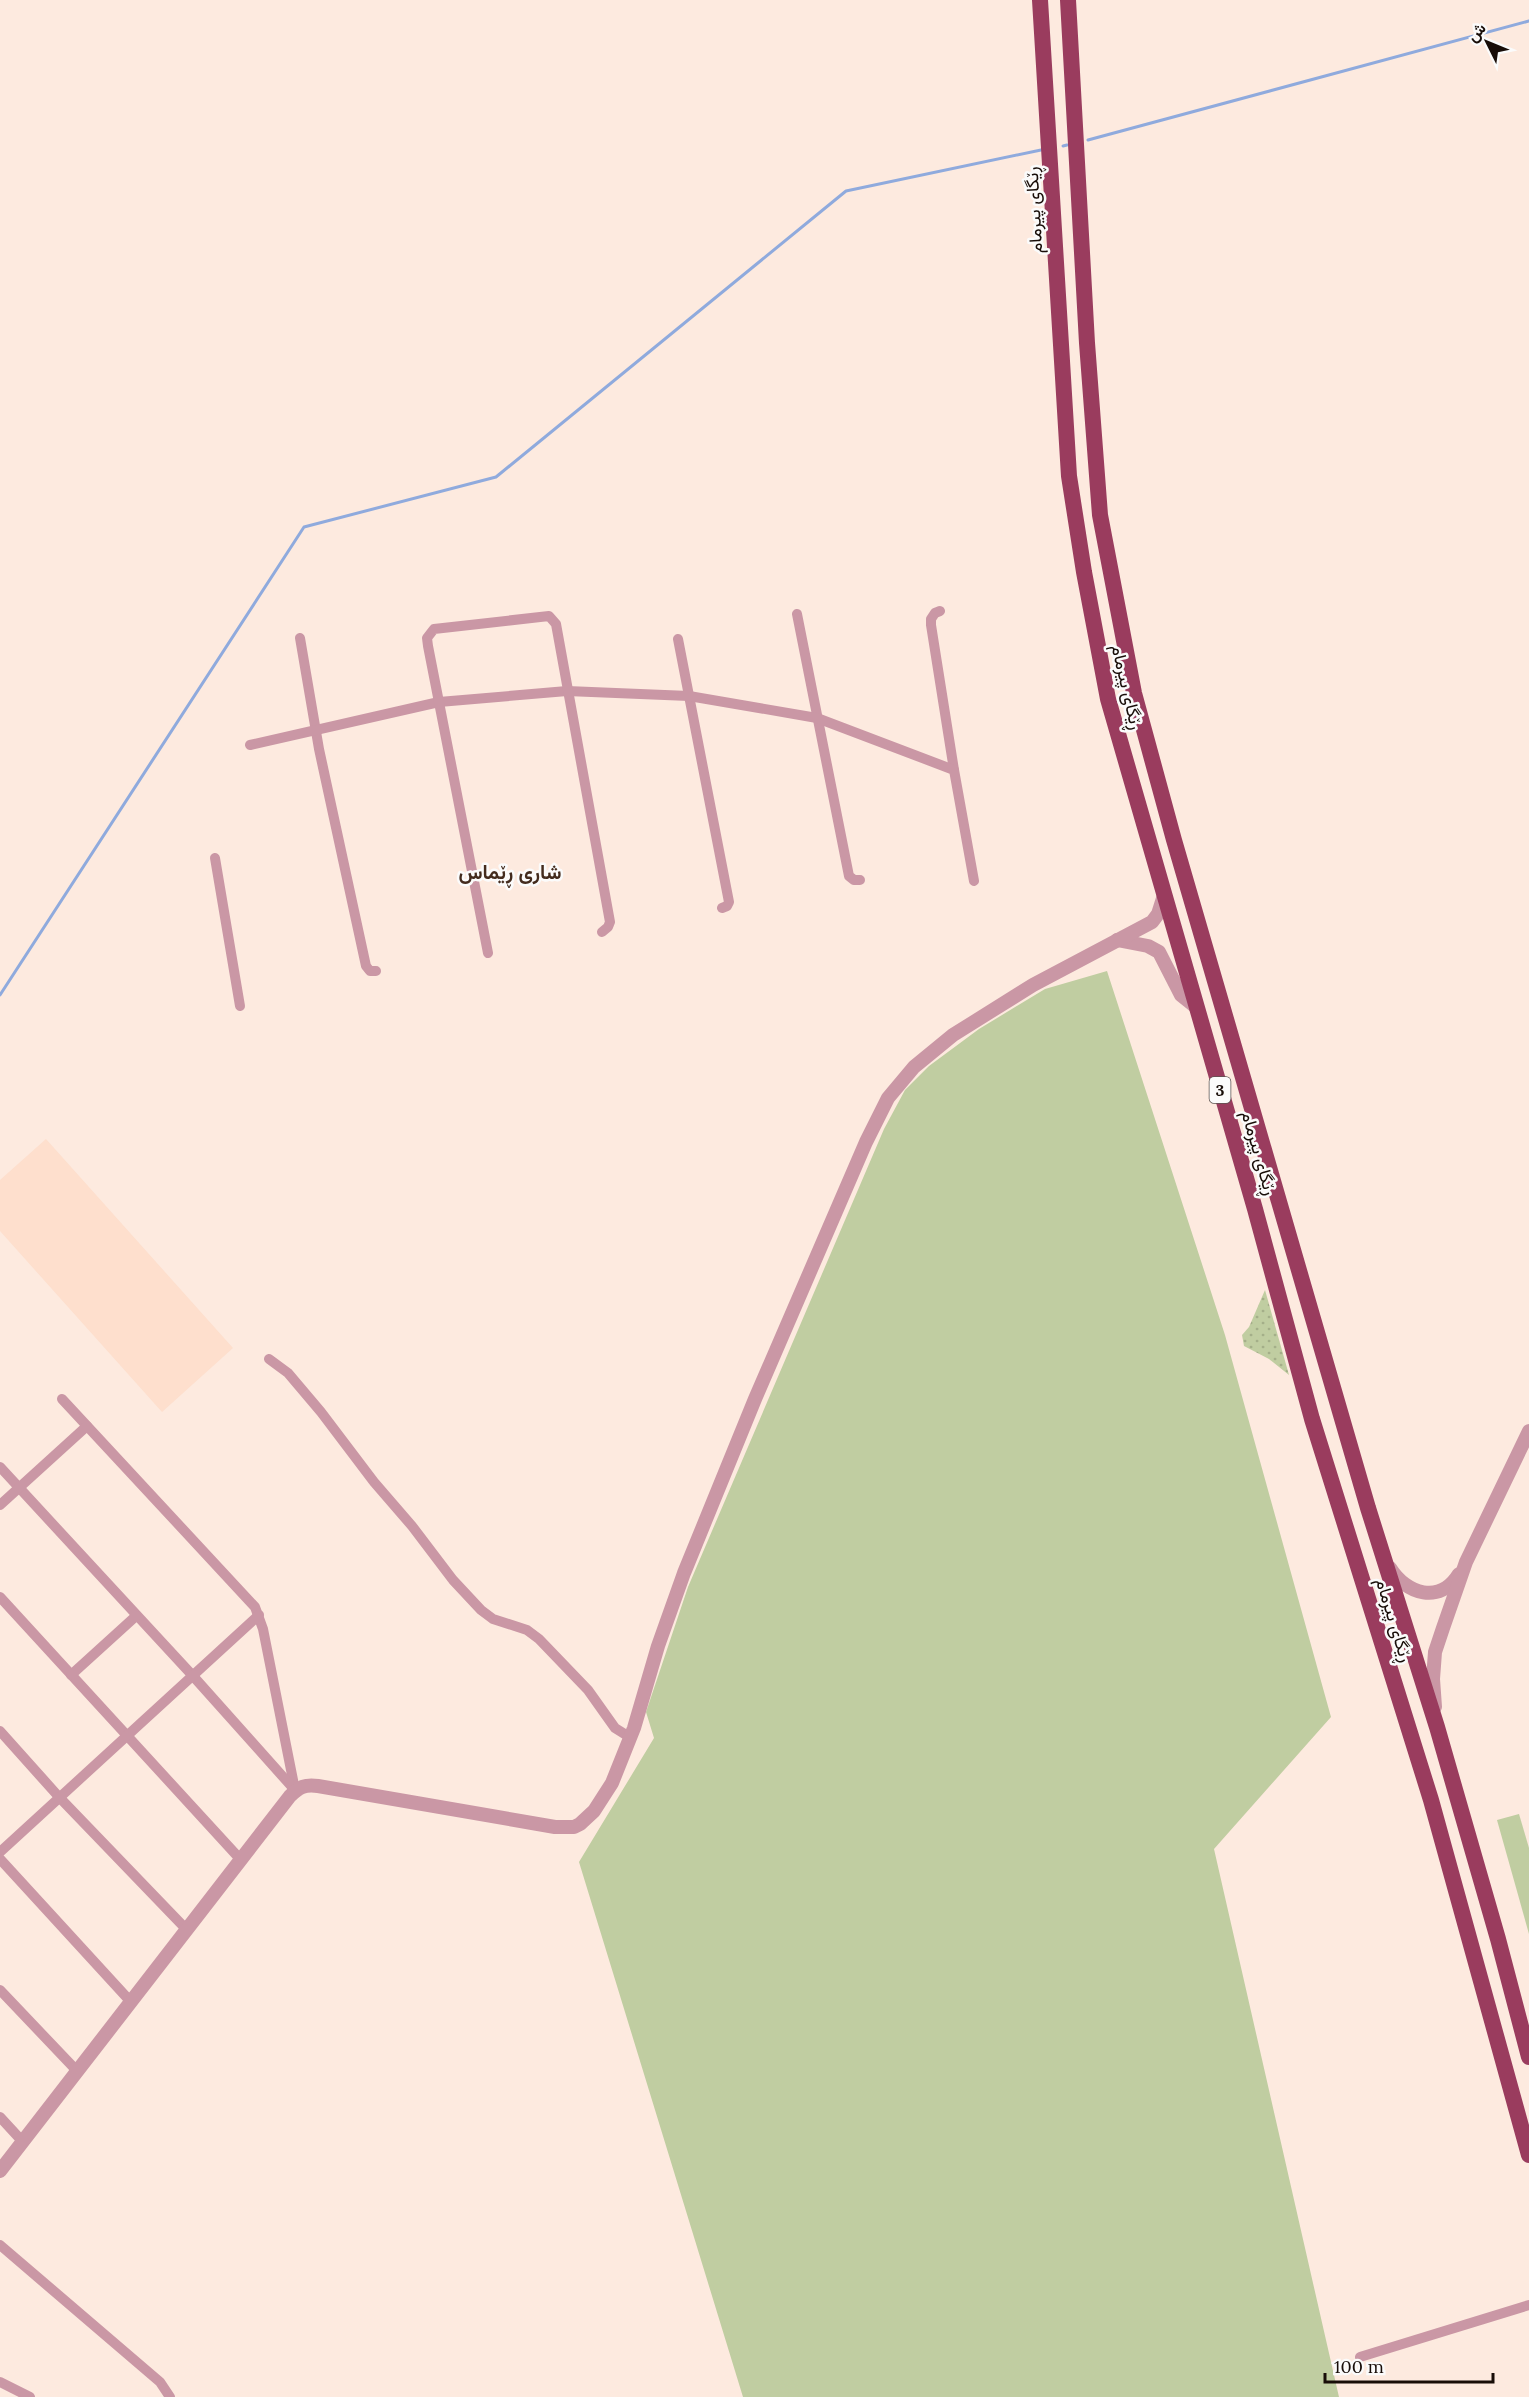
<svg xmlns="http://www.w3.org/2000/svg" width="1529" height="2397" viewBox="0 0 1529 2397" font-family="Lora,Vazirmatn,serif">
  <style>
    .built { fill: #fedfcd }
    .grass { fill: #c0cda1 }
    .park { fill: url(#park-dots) }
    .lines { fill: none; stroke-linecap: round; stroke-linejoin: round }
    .stream { stroke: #8faadd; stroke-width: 3 }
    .minor { stroke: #ca97a5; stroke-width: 10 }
    .tertiary { stroke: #ca97a5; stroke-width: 14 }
    .trunk { stroke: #9a3c5e; stroke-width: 16 }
    .labels { text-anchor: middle; stroke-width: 5; stroke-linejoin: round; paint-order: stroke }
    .shield { fill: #fbfbfb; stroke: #5c5451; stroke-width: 1.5 }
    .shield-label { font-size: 16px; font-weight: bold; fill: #180d08 }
    .street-label { font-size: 18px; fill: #180d08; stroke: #fbfbfb }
    .neighbourhood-label { font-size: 20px; font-weight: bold; fill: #432b1d; stroke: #fbfbfb }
  </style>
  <defs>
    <pattern id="park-dots" width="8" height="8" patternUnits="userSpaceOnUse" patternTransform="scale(1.5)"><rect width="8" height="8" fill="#c0cda1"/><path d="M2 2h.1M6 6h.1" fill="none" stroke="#a4af89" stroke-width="1.8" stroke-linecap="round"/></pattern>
  </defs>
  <rect width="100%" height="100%" fill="#fdeadf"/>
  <polygon class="built" points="46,1139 233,1348 162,1412 0,1231 0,1180"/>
  <g class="grass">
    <polygon points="1107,971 1225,1335 1331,1717 1214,1849 1339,2397 743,2397 579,1862 654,1738 646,1712 688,1587 884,1129 905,1090 929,1066 979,1029 1045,989"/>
    <polygon points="1519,1814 1529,1848 1529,1934 1497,1820"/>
  </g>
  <polygon class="park" points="1265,1290 1289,1375 1269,1359 1244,1346 1242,1335 1249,1327"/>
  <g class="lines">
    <g class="stream">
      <polyline points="1088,140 1529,21"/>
      <polyline points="1063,146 1067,145"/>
      <polyline points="0,995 304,527 496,477 846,191 1041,150"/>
    </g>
    <g class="minor">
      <polyline points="940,611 935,613 931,619 931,625 954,770"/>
      <polyline points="797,614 849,876 854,880 860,880"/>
      <polyline points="300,638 319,749 366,966 370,971 376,971"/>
      <polyline points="678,639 729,902 727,906 722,908"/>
      <polyline points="250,745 439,702 567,691 689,696 817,718 954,770 974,881"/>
      <polyline points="215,858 240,1006"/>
      <polyline points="488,953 428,646 427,638 434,629 549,616 556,624 610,922 608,927 602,932"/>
      <polyline points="269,1359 288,1373 321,1412 374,1482 412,1526 453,1580 481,1610 493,1619 527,1630 539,1639 588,1690 615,1728 631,1738"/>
      <polyline points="62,1399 255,1607 263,1629 295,1790"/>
      <polyline points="0,1467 193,1676 293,1788"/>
      <polyline points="0,1505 87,1426"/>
      <polyline points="0,1597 241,1860"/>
      <polyline points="71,1675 136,1616"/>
      <polyline points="0,1731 59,1797 187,1930"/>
      <polyline points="0,1852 259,1615"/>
      <polyline points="0,1859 131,2002"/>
      <polyline points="0,1990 78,2072"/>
      <polyline points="0,2117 23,2142"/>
      <polyline points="0,2245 160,2382 170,2397"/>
      <polyline points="1360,2357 1529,2305"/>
      <polyline points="0,2382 30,2397"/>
    </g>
    <g class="tertiary">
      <polyline points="1117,940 1148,946 1159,952 1181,995 1196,1007"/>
      <path d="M1390 1568C1406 1594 1440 1605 1459 1574"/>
      <polyline points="1435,1707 1433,1679 1435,1652 1443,1628 1466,1562 1529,1431"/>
      <path d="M0 2171 290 1796C299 1787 305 1784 318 1786L555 1827H574L580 1824 594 1811 612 1783 634 1728 658 1646 684 1573 755 1399 866 1142 888 1098 914 1067 953 1035 1033 985 1152 922 1158 914 1164 895"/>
    </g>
    <g class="trunk">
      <polyline points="1040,0 1069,476 1084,572 1108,699 1255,1209 1312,1419 1431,1800 1529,2155"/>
      <polyline points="1068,0 1087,343 1100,515 1134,693 1174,840 1368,1508 1437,1727 1498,1939 1529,2057"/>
    </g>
  </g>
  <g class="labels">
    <rect class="shield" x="1209.5" y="1077" width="21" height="26" rx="4.5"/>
    <g class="shield-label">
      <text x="1220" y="1096">3</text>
    </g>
    <g class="street-label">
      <text transform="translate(1034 210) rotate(-93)" y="6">ڕێگای پیرمام</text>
      <text transform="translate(1127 687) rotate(77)" y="6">ڕێگای پیرمام</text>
      <text transform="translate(1259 1153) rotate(74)" y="6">ڕێگای پیرمام</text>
      <text transform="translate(1394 1620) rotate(73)" y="6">ڕێگای پیرمام</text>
    </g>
    <g class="neighbourhood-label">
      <text x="510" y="879">شاری ڕێماس</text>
    </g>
  </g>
  <g transform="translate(1487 42) rotate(313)" stroke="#fbfbfb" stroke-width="4.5" paint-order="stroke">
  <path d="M0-4.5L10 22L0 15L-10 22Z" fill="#180d08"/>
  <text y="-9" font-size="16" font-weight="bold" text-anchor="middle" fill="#180d08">ش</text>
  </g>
  <path d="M1325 2373v9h168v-9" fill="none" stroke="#180d08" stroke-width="3"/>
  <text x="1334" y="2373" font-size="18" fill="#180d08" stroke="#fbfbfb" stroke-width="4.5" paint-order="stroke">100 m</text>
</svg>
